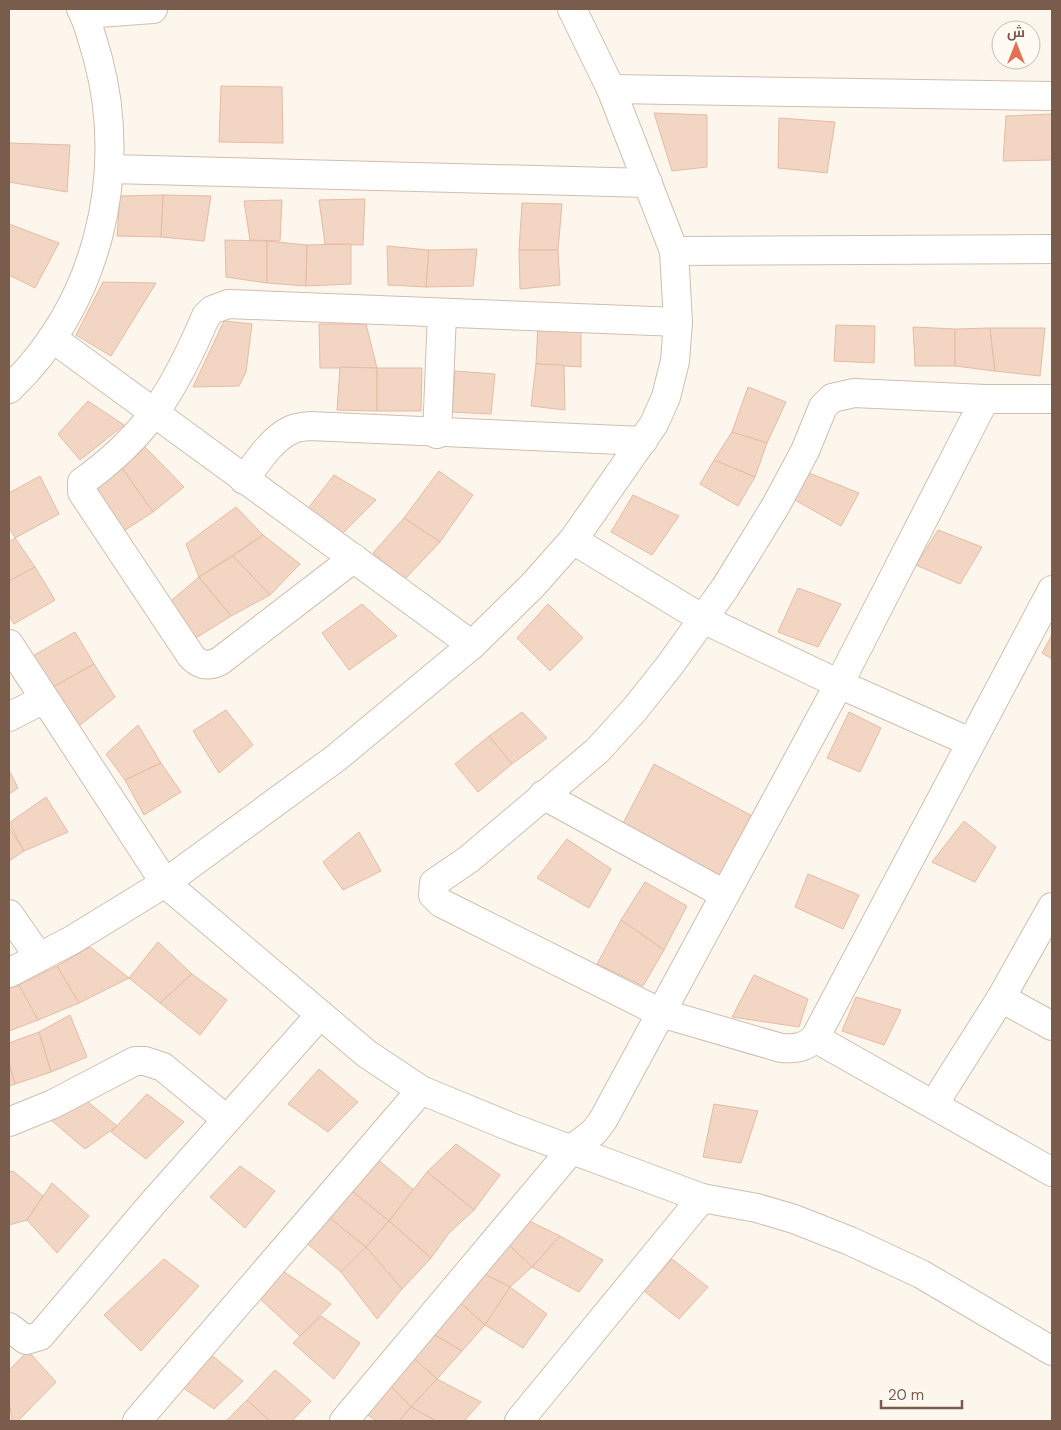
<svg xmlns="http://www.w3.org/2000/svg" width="1061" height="1430" viewBox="0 0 1061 1430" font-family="'DM Sans',Cairo,sans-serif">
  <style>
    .building { fill: #f3d5c3; stroke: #e6bba3 }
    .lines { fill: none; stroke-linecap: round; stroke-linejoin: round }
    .minor-casing { stroke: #d1beb0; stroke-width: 30 }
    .minor { stroke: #fff; stroke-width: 28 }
  </style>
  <rect width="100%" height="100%" fill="#fdf6ec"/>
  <g class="building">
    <polygon points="221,86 282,87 283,143 219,142"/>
    <polygon points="654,113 707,115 707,167 672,171"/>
    <polygon points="1052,114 1052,160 1003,161 1006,116"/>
    <polygon points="779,118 835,122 827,173 778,168"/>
    <polygon points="9,143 70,145 67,192 9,182"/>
    <polygon points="163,195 211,196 204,241 161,237"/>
    <polygon points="163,195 161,237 117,236 120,196"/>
    <polygon points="365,199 363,245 325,244 319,200"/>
    <polygon points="282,200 280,241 250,240 244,201"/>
    <polygon points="522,203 562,204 558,250 519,250"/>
    <polygon points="9,224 59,243 35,288 9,275"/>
    <polygon points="225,240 267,241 267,283 226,277"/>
    <polygon points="267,241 307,245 306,286 267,283"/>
    <polygon points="351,244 351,284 306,286 307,245"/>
    <polygon points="387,246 429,250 426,287 388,285"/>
    <polygon points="477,249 473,286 426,287 429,250"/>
    <polygon points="519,250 558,250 560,285 520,289"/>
    <polygon points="103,282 156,283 111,356 76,335"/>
    <polygon points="224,321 252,324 246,372 239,386 193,387"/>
    <polygon points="319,324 366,324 377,368 320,368"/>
    <polygon points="538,324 581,329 581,367 536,364"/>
    <polygon points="836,325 875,326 874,363 834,361"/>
    <polygon points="913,327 955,329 955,366 915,366"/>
    <polygon points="990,328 995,371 955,366 955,329"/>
    <polygon points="990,328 1045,328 1040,376 995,371"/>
    <polygon points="536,364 564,365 565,410 531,406"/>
    <polygon points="340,367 377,368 377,411 337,410"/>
    <polygon points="377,368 422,368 421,411 377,411"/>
    <polygon points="455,371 495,374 491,414 452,412"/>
    <polygon points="748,387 786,402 767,443 732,432"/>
    <polygon points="88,401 124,425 80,460 58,434"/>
    <polygon points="732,432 767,443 755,477 714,460"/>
    <polygon points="144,446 184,487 153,512 122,468"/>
    <polygon points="714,460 755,477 738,506 700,484"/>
    <polygon points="122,468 153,512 116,536 88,492"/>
    <polygon points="439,471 473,495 440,542 404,518"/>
    <polygon points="809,473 859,493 841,526 795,500"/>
    <polygon points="334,475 376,500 342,534 306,511"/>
    <polygon points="40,476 59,514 15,538 9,527 9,493"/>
    <polygon points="633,495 679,516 652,555 611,532"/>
    <polygon points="236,507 263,535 199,577 186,544"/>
    <polygon points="404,518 440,542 404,580 373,553"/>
    <polygon points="938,530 982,547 960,584 916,565"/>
    <polygon points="263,535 300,564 270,595 233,556"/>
    <polygon points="15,538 35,567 9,581 9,542"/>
    <polygon points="233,556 270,595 231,616 199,577"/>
    <polygon points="35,567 55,600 14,624 9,615 9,581"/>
    <polygon points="199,577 231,616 191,641 165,606"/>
    <polygon points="798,588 841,604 818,647 778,632"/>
    <polygon points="362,604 397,636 349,670 322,633"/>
    <polygon points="548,604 583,638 550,671 517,638"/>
    <polygon points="75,632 94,664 53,687 31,657"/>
    <polygon points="1052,635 1052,659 1042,653"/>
    <polygon points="94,664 115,697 79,726 53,687"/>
    <polygon points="226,710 253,745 219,773 193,731"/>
    <polygon points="522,712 547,738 512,764 489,736"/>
    <polygon points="849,712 881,728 860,772 827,758"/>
    <polygon points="138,725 161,763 125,780 106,754"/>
    <polygon points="489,736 512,764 478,792 455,764"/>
    <polygon points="161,763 181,792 144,815 125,780"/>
    <polygon points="654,764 758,819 724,884 620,829"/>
    <polygon points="9,770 18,788 9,794"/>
    <polygon points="46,797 68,832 24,851 9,823"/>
    <polygon points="964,821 996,847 975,882 932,862"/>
    <polygon points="9,827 24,851 9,861"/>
    <polygon points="359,832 381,871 343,890 323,862"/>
    <polygon points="567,839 611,869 589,908 537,878"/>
    <polygon points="808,874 859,895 843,929 795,907"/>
    <polygon points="645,882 687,906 664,950 621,920"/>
    <polygon points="621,920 664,950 643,986 597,964"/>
    <polygon points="158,942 192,974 160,1003 129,978"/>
    <polygon points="90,947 129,978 79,1003 57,966"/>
    <polygon points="57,966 79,1003 38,1020 19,985"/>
    <polygon points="192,974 227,1000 200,1035 160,1003"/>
    <polygon points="754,975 808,999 799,1027 732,1017"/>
    <polygon points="19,985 38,1020 9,1031 9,989"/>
    <polygon points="856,997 901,1010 884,1045 842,1031"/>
    <polygon points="70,1015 87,1057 51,1072 39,1032"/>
    <polygon points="39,1032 51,1072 15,1084 9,1064 9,1043"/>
    <polygon points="9,1064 15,1084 9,1086"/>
    <polygon points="319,1069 358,1102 328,1132 288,1104"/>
    <polygon points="147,1094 184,1122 146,1159 111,1132"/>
    <polygon points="83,1098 117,1126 85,1149 51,1120"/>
    <polygon points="714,1104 758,1111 741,1163 703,1157"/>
    <polygon points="456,1144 500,1175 474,1210 427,1172"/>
    <polygon points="377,1159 414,1190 389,1221 348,1188"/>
    <polygon points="240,1166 275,1191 245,1228 210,1197"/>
    <polygon points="13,1171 43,1196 27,1220 9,1225 9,1172"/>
    <polygon points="427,1172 474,1210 449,1233 431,1258 389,1221"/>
    <polygon points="52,1183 89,1216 57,1253 27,1220"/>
    <polygon points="348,1188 389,1221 366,1247 326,1215"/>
    <polygon points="326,1215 366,1247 341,1272 303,1240"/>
    <polygon points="521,1217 560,1236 532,1267 503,1239"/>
    <polygon points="389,1221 431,1258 402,1289 366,1247"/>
    <polygon points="560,1236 603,1260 579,1292 532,1267"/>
    <polygon points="503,1239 532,1267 510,1287 477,1270"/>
    <polygon points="366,1247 402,1289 377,1319 341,1272"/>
    <polygon points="164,1259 199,1286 141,1351 104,1315"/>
    <polygon points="672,1259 708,1287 679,1319 644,1291"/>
    <polygon points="477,1270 510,1287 485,1325 453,1296"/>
    <polygon points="283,1271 331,1304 300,1336 257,1296"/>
    <polygon points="510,1287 547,1314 523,1348 485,1325"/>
    <polygon points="453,1296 485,1325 462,1351 428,1331"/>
    <polygon points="321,1316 360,1343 334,1379 293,1343"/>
    <polygon points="428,1331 462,1351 437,1379 408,1353"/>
    <polygon points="28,1351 56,1382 18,1421 12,1421 9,1400 9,1370"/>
    <polygon points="209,1353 243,1381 214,1409 182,1387"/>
    <polygon points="408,1353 437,1379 411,1407 383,1378"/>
    <polygon points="275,1370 311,1401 292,1421 270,1421 247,1400"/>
    <polygon points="383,1378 411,1407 399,1421 377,1421 363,1412"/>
    <polygon points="437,1379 481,1402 464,1421 436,1421 411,1407"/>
    <polygon points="247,1400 270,1421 226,1421"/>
    <polygon points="411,1407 436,1421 399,1421"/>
  </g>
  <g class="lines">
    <g class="minor-casing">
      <g id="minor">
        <polyline points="84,14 153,9"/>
        <polyline points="611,89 1052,96"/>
        <polyline points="110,169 648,183"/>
        <polyline points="674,251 1052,249"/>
        <polyline points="52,338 472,645"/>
        <path d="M9 389C97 307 129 174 98 59 93 42 89 24 81 9"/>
        <path d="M1052 399H985L854 393 832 398 823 407 805 451 775 507 725 588 670 665 635 709 598 750 469 859 434 883 433 895 441 903 661 1013 781 1048C795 1049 805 1048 815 1038L1052 590"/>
        <polyline points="437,434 442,314"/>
        <path d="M244 480C257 463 271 439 291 430 296 427 304 427 310 426L643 441"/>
        <polyline points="573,540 703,619 839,684 970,742"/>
        <path d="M354 558 220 661C208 667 200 666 191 656L82 492V482C148 435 175 389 206 316L212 310 228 304 678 322"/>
        <polyline points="9,644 165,883 367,1054 421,1090 513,1128 702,1198 757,1208 794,1219 850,1241 921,1274 1052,1351"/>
        <polyline points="9,717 44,699"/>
        <polyline points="543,795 724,894"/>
        <polyline points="9,914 39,957"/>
        <polyline points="9,973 72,940 165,883 336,758 472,645 533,585 573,540 654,424 666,397 675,361 678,322 674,251 611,89 572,9"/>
        <polyline points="1001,998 1052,1026"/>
        <polyline points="815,1038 1052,1172"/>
        <polyline points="934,1104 1001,998 1052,907"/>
        <polyline points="9,1122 53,1104 135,1061 145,1061 163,1067 226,1119"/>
        <polyline points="9,1327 26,1340 40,1336 152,1204 319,1016"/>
        <polyline points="137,1421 421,1090"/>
        <polyline points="344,1421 572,1149 594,1132 603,1120 839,684 985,399"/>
        <polyline points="519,1421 702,1198"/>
      </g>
    </g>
    <use href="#minor" class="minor"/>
  </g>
  <rect width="1061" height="1430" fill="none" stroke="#7a5c4d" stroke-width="20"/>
  <g transform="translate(1016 45)"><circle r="24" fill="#fffaf3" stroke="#cabbb1"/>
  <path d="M0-4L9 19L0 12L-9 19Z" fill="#e76f51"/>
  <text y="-8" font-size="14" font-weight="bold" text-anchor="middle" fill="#7a5c4d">ش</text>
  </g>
  <path d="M881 1400v8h81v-8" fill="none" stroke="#7a5c4d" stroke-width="2.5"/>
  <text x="888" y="1400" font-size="15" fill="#7a5c4d" stroke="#fffaf3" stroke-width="4" paint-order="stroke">20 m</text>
</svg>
